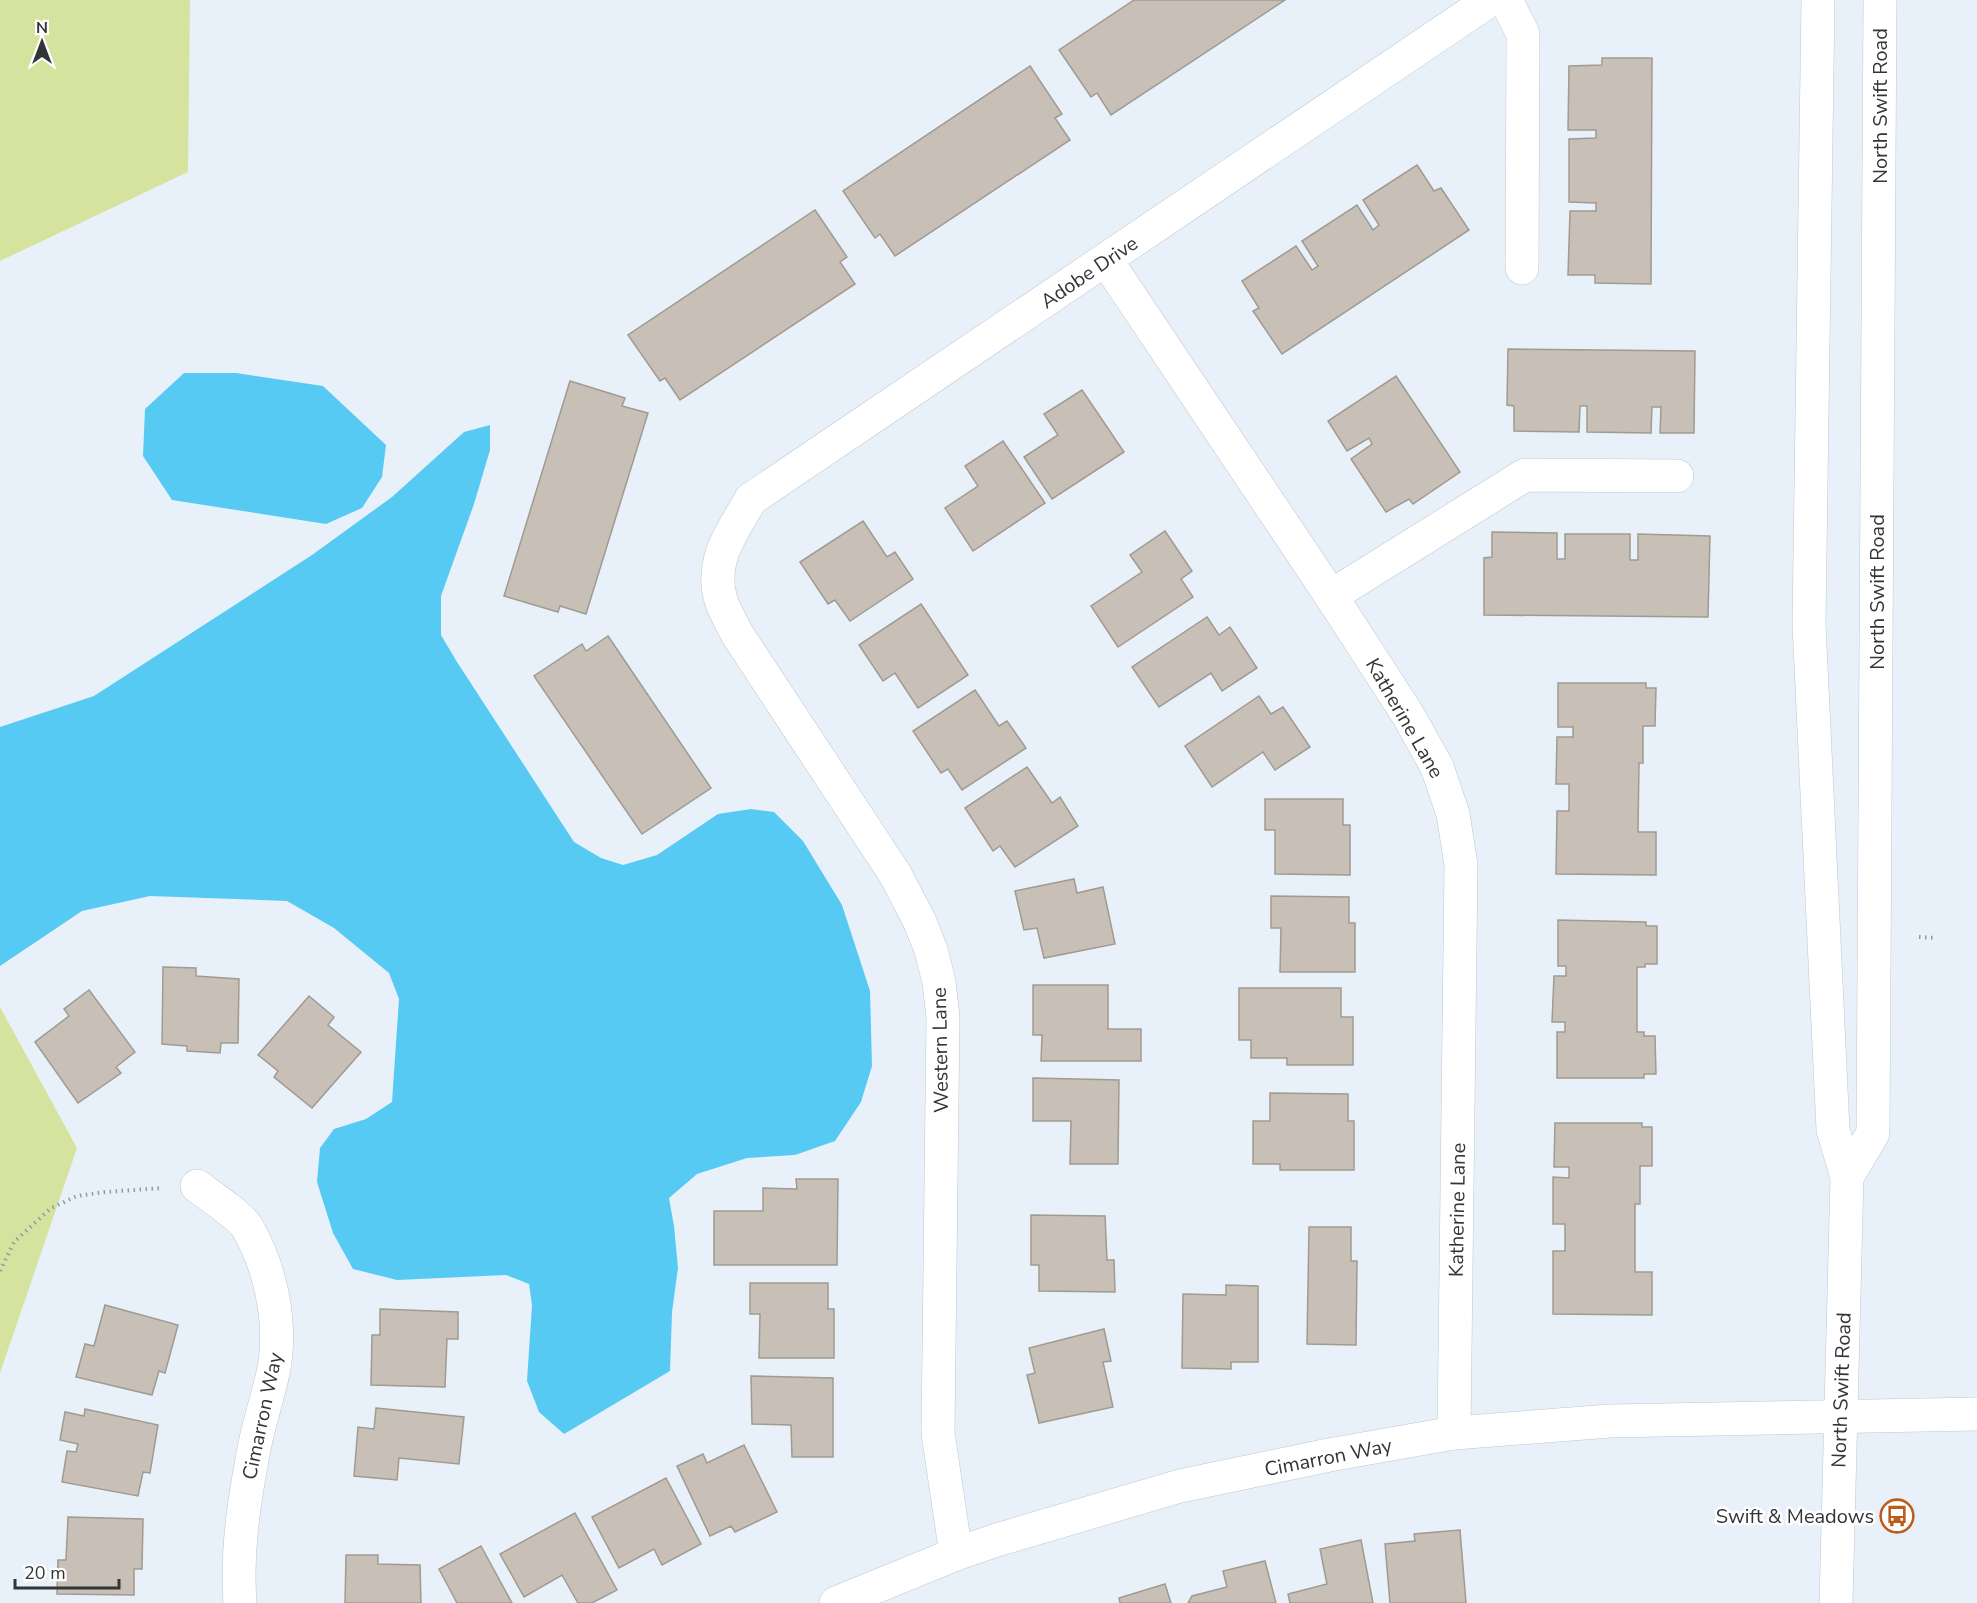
<svg xmlns="http://www.w3.org/2000/svg" width="1977" height="1603" viewBox="0 0 1977 1603" font-family="'Nunito Sans',sans-serif">
  <style>
    .green { fill: #d5e39f }
    .water { fill: #56caf2 }
    .building { fill: #c8c0b7; stroke: #a09a90; stroke-width: 1.5 }
    .lines { fill: none; stroke-linecap: round; stroke-linejoin: round }
    .minor-casing { stroke: #bec7cf; stroke-width: 34 }
    .path { stroke: #939aa0; stroke-width: 4; stroke-dasharray: 1.5 4.5; stroke-linecap: butt }
    .minor { stroke: #fff; stroke-width: 33 }
    .labels { text-anchor: middle; stroke-width: 5; stroke-linejoin: round; paint-order: stroke }
    .street-label { font-size: 20px; fill: #313538; stroke: #fff }
    .poi-label { font-size: 20px; fill: #313538; stroke: #fff; text-anchor: end }
  </style>
  <rect width="100%" height="100%" fill="#e8f1fa"/>
  <g class="green">
    <polygon points="0,0 190,0 188,172 0,261"/>
    <polygon points="0,1007 77,1148 0,1373"/>
  </g>
  <g class="water">
    <polygon points="184,373 236,373 323,386 386,445 382,477 362,508 326,524 172,500 143,456 145,409"/>
    <polygon points="490,425 490,450 474,504 441,596 441,635 457,662 574,842 601,858 623,865 657,855 718,814 751,809 774,812 803,841 842,905 870,991 872,1066 861,1102 835,1141 795,1155 747,1158 697,1174 669,1198 674,1226 678,1268 672,1312 670,1371 564,1434 539,1412 527,1381 532,1305 529,1284 506,1275 397,1280 353,1269 333,1233 317,1182 320,1148 334,1129 366,1119 392,1102 399,999 389,973 334,928 287,901 150,896 82,911 0,966 0,727 94,696 312,555 392,497 464,432"/>
  </g>
  <g class="building">
    <polygon points="1134,0 1285,0 1111,115 1097,93 1091,97 1059,50"/>
    <polygon points="1602,58 1652,58 1651,284 1595,283 1595,275 1568,275 1570,211 1596,211 1596,203 1569,202 1569,139 1596,138 1596,130 1568,130 1569,66 1602,65"/>
    <polygon points="1030,66 1062,114 1055,118 1070,140 895,256 880,234 875,238 843,191"/>
    <polygon points="1417,165 1434,191 1441,188 1469,230 1282,354 1253,311 1259,308 1242,281 1296,246 1312,270 1318,266 1302,241 1357,205 1373,230 1379,225 1363,200"/>
    <polygon points="815,210 847,257 840,262 855,284 680,400 665,378 660,381 628,335"/>
    <polygon points="1508,349 1695,351 1694,433 1660,433 1661,407 1652,407 1651,433 1587,432 1587,406 1580,406 1579,432 1514,431 1514,406 1507,405"/>
    <polygon points="1396,376 1460,472 1413,504 1409,499 1386,512 1351,459 1372,444 1369,438 1347,451 1328,421"/>
    <polygon points="570,381 625,398 622,406 648,413 586,614 560,606 558,612 504,596"/>
    <polygon points="1082,390 1124,452 1052,499 1024,457 1058,435 1044,414"/>
    <polygon points="1003,441 1045,503 973,551 945,508 978,486 965,466"/>
    <polygon points="863,521 887,557 895,552 913,579 850,621 835,600 828,604 800,562"/>
    <polygon points="1165,531 1192,571 1181,579 1193,597 1118,647 1091,606 1142,572 1130,555"/>
    <polygon points="1492,532 1557,533 1557,559 1565,559 1565,534 1630,534 1630,560 1638,560 1638,534 1710,536 1708,617 1484,615 1484,558 1492,557"/>
    <polygon points="921,604 968,675 918,708 895,673 883,681 859,645"/>
    <polygon points="1207,617 1219,635 1230,627 1257,668 1222,691 1211,673 1159,707 1132,667"/>
    <polygon points="608,636 711,788 642,834 534,676 582,644 586,651"/>
    <polygon points="1558,683 1646,683 1646,688 1656,688 1655,726 1643,726 1643,763 1639,763 1638,832 1656,832 1656,875 1556,874 1557,811 1569,811 1569,784 1556,784 1557,737 1573,737 1573,727 1558,727"/>
    <polygon points="975,690 999,726 1007,721 1026,748 962,790 948,769 941,773 913,731"/>
    <polygon points="1259,696 1271,714 1283,707 1310,747 1275,770 1263,752 1212,787 1185,746"/>
    <polygon points="1027,767 1052,803 1060,797 1078,826 1015,867 1000,846 993,851 965,808"/>
    <polygon points="1265,799 1343,799 1343,825 1350,825 1350,875 1275,874 1275,830 1265,830"/>
    <polygon points="1074,879 1077,893 1103,887 1115,944 1044,958 1037,928 1024,930 1015,891"/>
    <polygon points="1271,896 1349,897 1349,923 1355,923 1355,972 1280,972 1281,928 1271,928"/>
    <polygon points="1558,920 1646,922 1646,926 1657,926 1657,964 1645,964 1645,967 1637,967 1637,1032 1644,1032 1644,1036 1655,1036 1656,1074 1644,1074 1644,1078 1557,1078 1557,1032 1565,1032 1565,1022 1552,1022 1554,976 1566,976 1566,966 1558,966"/>
    <polygon points="163,967 196,968 196,976 239,979 238,1043 221,1043 220,1053 187,1051 187,1046 162,1044"/>
    <polygon points="1033,985 1108,985 1108,1029 1141,1029 1141,1061 1041,1061 1042,1035 1033,1035"/>
    <polygon points="1239,988 1341,988 1341,1017 1353,1017 1353,1065 1287,1065 1287,1058 1251,1058 1251,1040 1239,1040"/>
    <polygon points="89,990 135,1052 116,1067 121,1073 78,1103 35,1042 69,1016 64,1009"/>
    <polygon points="309,996 334,1017 328,1025 361,1052 312,1108 274,1077 278,1071 258,1055"/>
    <polygon points="1033,1078 1119,1080 1118,1164 1070,1164 1071,1121 1033,1121"/>
    <polygon points="1270,1093 1348,1094 1348,1121 1354,1121 1354,1170 1280,1170 1280,1164 1253,1164 1253,1121 1270,1121"/>
    <polygon points="1555,1123 1642,1123 1642,1127 1652,1127 1652,1166 1640,1166 1640,1204 1635,1204 1635,1272 1652,1272 1652,1315 1553,1314 1553,1251 1565,1251 1565,1224 1553,1224 1553,1177 1569,1178 1569,1167 1554,1167"/>
    <polygon points="796,1179 838,1179 837,1265 714,1265 714,1211 763,1211 763,1188 797,1189"/>
    <polygon points="1031,1215 1105,1216 1107,1260 1114,1260 1115,1292 1039,1291 1039,1265 1031,1265"/>
    <polygon points="1309,1227 1351,1227 1351,1261 1357,1261 1356,1345 1307,1344"/>
    <polygon points="750,1283 828,1283 828,1309 834,1309 834,1358 759,1358 760,1314 750,1314"/>
    <polygon points="1226,1285 1258,1286 1258,1362 1231,1362 1231,1369 1182,1368 1183,1294 1226,1295"/>
    <polygon points="105,1305 178,1325 165,1373 159,1371 152,1395 76,1377 85,1344 94,1346"/>
    <polygon points="380,1309 458,1312 458,1339 447,1339 445,1387 371,1385 372,1335 380,1335"/>
    <polygon points="1104,1329 1111,1361 1103,1362 1113,1407 1039,1423 1027,1375 1035,1373 1029,1348"/>
    <polygon points="751,1376 833,1378 833,1457 792,1457 791,1425 752,1424"/>
    <polygon points="376,1408 464,1417 459,1464 399,1458 397,1480 354,1476 358,1427 374,1429"/>
    <polygon points="85,1409 158,1425 150,1473 143,1472 138,1496 62,1482 67,1451 76,1452 78,1444 60,1440 65,1412 84,1416"/>
    <polygon points="744,1445 777,1512 735,1532 731,1526 710,1536 677,1466 703,1454 707,1463"/>
    <polygon points="666,1478 701,1544 662,1565 654,1549 619,1568 592,1517"/>
    <polygon points="575,1513 617,1590 592,1603 578,1603 562,1575 524,1597 500,1554"/>
    <polygon points="68,1517 143,1519 142,1569 134,1569 134,1595 57,1594 58,1560 66,1560"/>
    <polygon points="1460,1530 1466,1603 1390,1603 1385,1544 1415,1541 1414,1534"/>
    <polygon points="1361,1540 1373,1603 1290,1603 1288,1594 1327,1584 1320,1549"/>
    <polygon points="481,1546 512,1603 457,1603 439,1569"/>
    <polygon points="346,1555 378,1555 378,1564 420,1565 421,1603 345,1603"/>
    <polygon points="1265,1561 1276,1603 1188,1603 1192,1596 1227,1587 1223,1571"/>
    <polygon points="1165,1584 1171,1603 1120,1603 1119,1598"/>
  </g>
  <g class="lines">
    <g class="minor-casing">
      <g id="minor">
        <polyline points="1506,0 1523,34 1522,268"/>
        <polyline points="1818,0 1809,624 1833,1130 1847,1177 1836,1603"/>
        <polyline points="1106,260 1331,596 1408,715 1437,767 1453,814 1461,865 1454,1433"/>
        <polyline points="1331,596 1525,475 1677,476"/>
        <polyline points="1847,1177 1873,1133 1880,0"/>
        <path d="M197 1186C209 1195 240 1216 247 1227 271 1268 283 1325 273 1373 268 1396 260 1420 255 1444 245 1495 236 1550 240 1603"/>
        <path d="M956 1554 938 1433 943 1017 939 982 931 950 920 922 895 874 737 634C732 623 724 611 721 600 709 560 733 531 751 499L1490 0"/>
        <polyline points="836,1603 956,1554 1000,1539 1180,1486 1329,1455 1454,1433 1610,1421 1977,1414"/>
      </g>
    </g>
    <g class="path">
      <polyline points="1919,937 1936,938"/>
      <polyline points="0,1271 14,1242 51,1208 77,1196 105,1192 163,1188"/>
    </g>
    <use href="#minor" class="minor"/>
  </g>
  <defs>
    <g id="bus-ring" transform="scale(1.725)"><circle r="9.5" fill="#fff" stroke="#bd5c1d" stroke-width="1.5"/><path d="M-5-6H5V4H4V6H2V4H-2V6H-4V4H-5ZM-3.5-4V0h7V-4ZM-3.5 1.2v1.5H-2V1.2ZM2 1.2v1.5H3.5V1.2Z" fill="#bd5c1d"/></g>
  </defs>
  <g fill-rule="evenodd">
    <use href="#bus-ring" x="1897" y="1516"/>
  </g>
  <g class="labels">
    <g class="street-label">
      <text transform="translate(1880 106) rotate(-90)" y="7">North Swift Road</text>
      <text transform="translate(1089 272) rotate(-34)" y="7">Adobe Drive</text>
      <text transform="translate(1877 592) rotate(-90)" y="7">North Swift Road</text>
      <text transform="translate(1405 718) rotate(60)" y="7">Katherine Lane</text>
      <text transform="translate(940 1050) rotate(-91)" y="7">Western Lane</text>
      <text transform="translate(1457 1210) rotate(-89)" y="7">Katherine Lane</text>
      <text transform="translate(1841 1390) rotate(-88)" y="7">North Swift Road</text>
      <text transform="translate(262 1416) rotate(-78)" y="7">Cimarron Way</text>
      <text transform="translate(1328 1457) rotate(-11)" y="7">Cimarron Way</text>
    </g>
    <g class="poi-label">
      <text x="1874" y="1523">Swift &amp; Meadows</text>
    </g>
  </g>
  <g transform="translate(42 42)" stroke="#ffffff" stroke-width="4.5" paint-order="stroke">
  <path d="M0-4.5L10 22L0 15L-10 22Z" fill="#313538"/>
  <text y="-9" font-size="16" font-weight="bold" text-anchor="middle" fill="#313538">N</text>
  </g>
  <path d="M15 1579v9h104v-9" fill="none" stroke="#313538" stroke-width="3"/>
  <text x="24" y="1579" font-size="18" fill="#313538" stroke="#ffffff" stroke-width="4.5" paint-order="stroke">20 m</text>
</svg>
